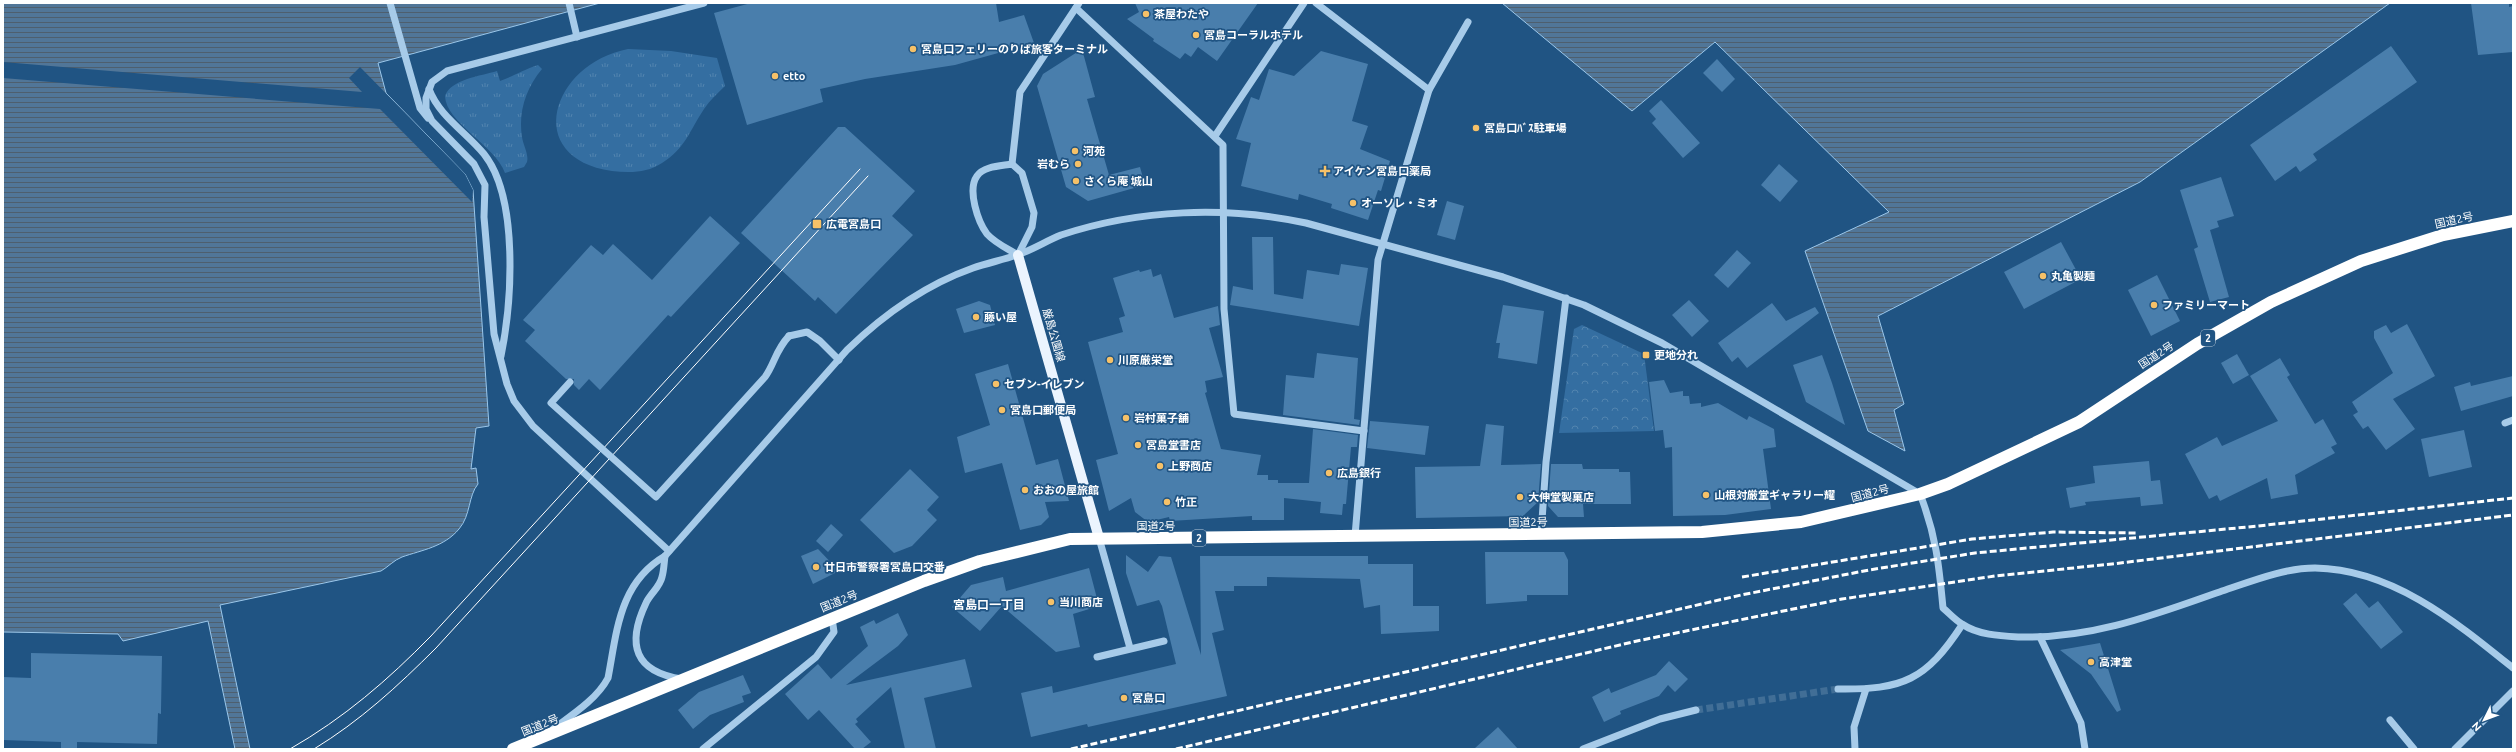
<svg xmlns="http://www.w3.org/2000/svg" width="2516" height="752" viewBox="0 0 2516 752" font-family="Ubuntu,'Noto Sans JP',sans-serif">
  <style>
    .grass { fill: url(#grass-tufts) }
    .forest { fill: url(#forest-crowns) }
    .water { fill: url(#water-rules); stroke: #9bc7ea }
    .pier { fill: #205483 }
    .building { fill: #497eac }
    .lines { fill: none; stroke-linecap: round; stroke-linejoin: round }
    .minor-tunnel { stroke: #416e96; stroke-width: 7; stroke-dasharray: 7 3.5; stroke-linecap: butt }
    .minor { stroke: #a7cbe9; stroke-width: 7 }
    .major { stroke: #ebf4fe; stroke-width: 10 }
    .highway { stroke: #fff; stroke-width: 12 }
    .tram { stroke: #fff; stroke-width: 1 }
    .rail { stroke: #fff; stroke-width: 3; stroke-dasharray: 7 3; stroke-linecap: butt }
    .minor-bridge { stroke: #a7cbe9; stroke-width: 7 }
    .poi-dot { fill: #f6c168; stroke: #205483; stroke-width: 1.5 }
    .labels { text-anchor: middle; stroke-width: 3.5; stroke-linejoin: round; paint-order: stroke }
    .shield { fill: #205483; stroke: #bcccda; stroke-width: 1 }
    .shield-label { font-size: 10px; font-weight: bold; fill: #fff }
    .poi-label { font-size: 11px; font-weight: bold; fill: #fff; stroke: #205483; text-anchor: start }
    .street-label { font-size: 11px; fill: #fff; stroke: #205483 }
    .neighbourhood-label { font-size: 12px; font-weight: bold; fill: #fff; stroke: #205483 }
  </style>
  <defs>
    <pattern id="grass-tufts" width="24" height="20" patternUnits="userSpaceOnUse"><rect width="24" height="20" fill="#346ea1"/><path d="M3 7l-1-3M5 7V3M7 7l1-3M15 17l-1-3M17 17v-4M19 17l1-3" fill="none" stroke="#5284af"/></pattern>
    <pattern id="forest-crowns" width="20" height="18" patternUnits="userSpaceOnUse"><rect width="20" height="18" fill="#346ea1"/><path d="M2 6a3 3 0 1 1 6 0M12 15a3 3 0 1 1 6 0" fill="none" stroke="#5284af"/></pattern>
    <pattern id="water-rules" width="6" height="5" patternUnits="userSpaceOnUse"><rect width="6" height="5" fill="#517698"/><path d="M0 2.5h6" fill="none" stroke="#4e5f6e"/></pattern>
  </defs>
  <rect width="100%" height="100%" fill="#205483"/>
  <g class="grass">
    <path d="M628 49 671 51 717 58 725 86C718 93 710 100 704 109 690 130 685 149 662 163 647 173 630 173 612 171 522 158 551 64 628 49Z"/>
    <path d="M538 65 542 69C526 88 518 112 522 137 523 145 529 154 527 162L524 167 505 173C495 145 446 123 445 96 451 79 481 76 497 71L500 81C514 76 523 70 538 65Z"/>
  </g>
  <polygon class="forest" points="1582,325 1644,354 1654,431 1559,433 1574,329"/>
  <g class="water">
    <path d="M3 3H600L378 63 386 93 465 174 473 190 489 426 476 428 471 469 476 468 478 484C468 496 471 515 459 529 444 547 422 550 402 557 394 560 388 567 381 571L220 605 250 749H235L208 621 123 641 118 634 3 632Z"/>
    <polygon points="1502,3 2390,3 2140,182 1878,316 1904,404 1894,410 1905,451 1868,431 1805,251 1889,212 1715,42 1632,111"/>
  </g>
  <polygon class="pier" points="3,62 362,92 349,78 360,67 465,174 473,190 472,202 380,109 3,78"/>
  <g class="building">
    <polygon points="751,3 996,3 999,22 1024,15 1034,43 955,65 865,79 820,89 823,102 747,125 714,13"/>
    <polygon points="1135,3 1258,3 1217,61 1198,47 1191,57 1185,53 1180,59 1153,41 1154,39 1127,19 1139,12"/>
    <polygon points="2471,3 2509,3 2509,7 2513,6 2513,52 2478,55"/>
    <polygon points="2391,46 2417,82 2313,154 2317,160 2300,172 2296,166 2275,181 2250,145"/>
    <polygon points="1082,49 1095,97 1087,99 1109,175 1140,167 1145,185 1088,201 1066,187 1037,86 1043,74"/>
    <polygon points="1321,51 1368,64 1352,121 1368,126 1360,149 1390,161 1381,191 1378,190 1368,220 1331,208 1332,204 1299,194 1298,200 1241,186 1251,143 1236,139 1251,97 1259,100 1269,69 1294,76"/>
    <polygon points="1717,59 1735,79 1722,92 1703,73"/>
    <polygon points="1661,100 1700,143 1683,158 1652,123 1656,119 1649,111"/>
    <polygon points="838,127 845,127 915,191 892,216 913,235 836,314 818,297 815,301 741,233"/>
    <polygon points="1779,164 1798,181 1780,202 1761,185"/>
    <polygon points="2221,177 2234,216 2217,221 2219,227 2210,230 2229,297 2210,302 2194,249 2198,247 2180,190"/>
    <polygon points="1447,201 1464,206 1455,240 1437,235"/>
    <polygon points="710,216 740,243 671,317 668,315 600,390 589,379 579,390 574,385 574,379 566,379 525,341 535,330 523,320 591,245 603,255 613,244 652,280"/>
    <polygon points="1252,237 1273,237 1274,294 1303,299 1307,270 1339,275 1341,264 1368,268 1359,326 1230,305 1233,286 1253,290"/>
    <polygon points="2061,242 2081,279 2024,309 2004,272"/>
    <polygon points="1737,250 1751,263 1728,288 1714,275"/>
    <polygon points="1151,269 1153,277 1161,274 1174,318 1218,306 1220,325 1209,328 1223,377 1205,381 1207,392 1205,393 1221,449 1261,455 1257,475 1268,475 1268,480 1278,480 1278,483 1309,483 1313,429 1358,435 1357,447 1351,447 1346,504 1343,504 1342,515 1320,513 1321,502 1284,498 1284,520 1252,520 1252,516 1170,521 1169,517 1148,522 1135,512 1131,498 1109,511 1096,460 1118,454 1088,342 1123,332 1119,318 1125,316 1113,278 1139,270 1140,272"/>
    <polygon points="2157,275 2180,321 2151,336 2128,290"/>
    <polygon points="1689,300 1709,321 1692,337 1672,315"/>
    <polygon points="979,301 990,305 995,325 964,333 956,309"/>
    <polygon points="1772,303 1786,321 1815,307 1819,313 1747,368 1738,357 1732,362 1718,343"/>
    <polygon points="1503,305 1544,311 1537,364 1498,358 1500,343 1496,343"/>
    <polygon points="2407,324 2435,376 2393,399 2415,429 2386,450 2368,426 2363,429 2353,415 2358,412 2352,402 2393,373 2374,338 2374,331 2386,325 2391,333"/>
    <polygon points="1317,353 1358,358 1354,419 1360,420 1359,425 1283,415 1286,375 1314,378"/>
    <polygon points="2237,354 2249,375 2233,384 2221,363"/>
    <polygon points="1822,355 1832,383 1845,425 1806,402 1793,365"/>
    <polygon points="2280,358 2290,375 2287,377 2315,424 2323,419 2337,444 2331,447 2335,453 2295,475 2298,494 2271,499 2267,478 2220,501 2217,495 2209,499 2185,454 2217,437 2222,446 2278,421 2250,376"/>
    <polygon points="1008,364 1036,465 1058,459 1069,501 1045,502 1049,517 1041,525 1020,530 1002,463 965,473 957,437 990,425 975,374"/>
    <polygon points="2513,376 2513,396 2461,411 2454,387 2470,382 2471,386"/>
    <polygon points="1664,380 1670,393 1683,391 1683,396 1689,396 1690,404 1701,403 1701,407 1718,403 1747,420 1749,416 1774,429 1776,447 1763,449 1771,509 1725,515 1673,516 1672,447 1665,448 1663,430 1655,431 1649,382"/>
    <polygon points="1370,421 1429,426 1425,455 1367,448"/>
    <polygon points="1486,424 1504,426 1501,465 1541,464 1538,502 1523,516 1416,518 1415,467 1480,466"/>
    <polygon points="2464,430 2472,467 2429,477 2421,439"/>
    <polygon points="2149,461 2151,481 2160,480 2163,504 2141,506 2140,497 2085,502 2086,505 2070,508 2066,488 2095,483 2093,466"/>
    <polygon points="1551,464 1582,464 1583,469 1619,469 1619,472 1630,472 1631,504 1583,504 1584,517 1558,517 1548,506"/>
    <polygon points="910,469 939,497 927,510 937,520 912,546 894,553 860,520"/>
    <polygon points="831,524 843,535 828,552 816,541"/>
    <polygon points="818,549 839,571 813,584 801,556"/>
    <polygon points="1485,552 1564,552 1568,560 1568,595 1527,595 1527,601 1486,604"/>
    <polygon points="1126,555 1148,572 1159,556 1171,557 1201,655 1200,556 1368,556 1368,564 1413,564 1413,606 1439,606 1439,631 1381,634 1380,605 1364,608 1360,579 1267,577 1267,586 1234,586 1234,591 1215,591 1224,630 1212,633 1227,696 1088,727 1087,724 1031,737 1021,693 1052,686 1053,693 1176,664 1162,606 1159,600 1137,606 1126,573"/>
    <polygon points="1089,568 1099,606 1073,614 1080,647 1056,652 1002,606 980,631 952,607 971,585 1003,577 1006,591"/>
    <polygon points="2356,593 2369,608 2378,601 2403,632 2381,649 2343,604"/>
    <polygon points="898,613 908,635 898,646 846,685 965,659 972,687 924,698 936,749 905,749 891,687 856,719 858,722 855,724 871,742 862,749 855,749 819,710 808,720 785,694 818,664 831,679 868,646 860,627 874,620 876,624"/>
    <polygon points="2100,643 2121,710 2117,712 2091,674 2060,650"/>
    <polygon points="31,653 162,656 161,710 161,714 158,713 157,744 77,742 77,749 61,749 61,742 3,740 3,677 31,678"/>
    <polygon points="1669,661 1688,679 1675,692 1668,685 1659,696 1620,711 1621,714 1604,722 1592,697 1609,688 1611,693 1656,675"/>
    <polygon points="743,675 751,693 742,696 744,702 710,715 693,729 678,710 699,692"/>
    <polygon points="1498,727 1518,749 1474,749"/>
  </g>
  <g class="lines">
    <polyline class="minor-tunnel" points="1696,710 1838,689"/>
    <g class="minor">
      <polyline points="390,3 420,108 428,118"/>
      <polyline points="569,3 577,37"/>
      <polyline points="1316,3 1429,90 1378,260 1355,536"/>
      <polyline points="1076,8 1223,145 1224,309 1234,414 1364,431"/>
      <path d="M429 89C439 116 466 132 484 154 519 198 512 302 501 356"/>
      <polyline points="1429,90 1468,22"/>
      <polyline points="1215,136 1304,3"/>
      <path d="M1012 164 1022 173 1034 213 1032 227 1018 255C1008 249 995 243 987 234 978 222 967 190 977 176 984 166 1001 166 1012 164Z"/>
      <polyline points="1012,164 1020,92 1079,3"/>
      <polyline points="789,336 807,332 820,341 839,360"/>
      <polyline points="2505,423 2513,420"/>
      <polyline points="1541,535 1546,462 1566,298"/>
      <polyline points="1099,538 1130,648"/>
      <polyline points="669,551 533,426 514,401 507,384 494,334 484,217 485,185 474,164 432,121 426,109 426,98 432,82 447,71 704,3"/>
      <path d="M665 556C664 563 664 570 662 577 660 587 650 594 646 603 626 645 635 672 682 679"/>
      <polyline points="2040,637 2081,723 2085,749"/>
      <polyline points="1097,657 1164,641"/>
      <path d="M1838 689C1903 690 1926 680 1962 625"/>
      <polyline points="2390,720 2414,749"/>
      <path d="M553 729C572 715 597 699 608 678 617 631 619 583 665 556L847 350C884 314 925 285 973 268 987 263 1003 260 1017 255 1032 250 1046 241 1061 235 1140 209 1226 206 1306 223L1503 277 1584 305 1662 343 1920 494C1936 535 1939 565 1943 608 1949 613 1955 620 1962 624 1978 635 2000 636 2019 637 2092 639 2154 615 2222 591 2252 581 2284 568 2315 568 2392 569 2456 622 2513 668"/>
      <polyline points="703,749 816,657 834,632 832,618"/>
      <polyline points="1583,749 1660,719 1696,710"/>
      <polyline points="1855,749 1854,727 1866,689"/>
      <polyline points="2455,749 2513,691"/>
    </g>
    <polyline class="major" points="1018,255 1099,538"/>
    <polyline class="highway" points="513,749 924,581 980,561 1070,539 1702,532 1801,522 1920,494 1948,484 2079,422 2197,344 2271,302 2361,261 2443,235 2513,221"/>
    <g class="tram">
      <path d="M290 749C344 718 388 680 431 636L860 169"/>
      <path d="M314 749C360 721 398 686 436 648L868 176"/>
    </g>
    <g class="rail">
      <polyline points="1742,577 1972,539 2053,532 2136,533"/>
      <polyline points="1071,749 1741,595 1869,570 1975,553 2258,526 2513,498"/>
      <polyline points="1176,749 1637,641 1842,599 1995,576 2112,564 2513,515"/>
    </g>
    <path class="minor-bridge" d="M570 382 551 403 656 497 765 377C775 363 775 351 789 336"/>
  </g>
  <g class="poi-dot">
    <circle cx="1146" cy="14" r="4"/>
    <circle cx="1196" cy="35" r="4"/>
    <circle cx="913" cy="49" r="4"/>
    <circle cx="775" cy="76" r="4"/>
    <circle cx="1476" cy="128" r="4"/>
    <circle cx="1075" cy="151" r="4"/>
    <circle cx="1078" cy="164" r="4"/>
    <path d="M1323 165h4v4h4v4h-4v4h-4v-4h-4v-4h4z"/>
    <circle cx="1076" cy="181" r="4"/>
    <circle cx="1353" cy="203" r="4"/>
    <rect x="812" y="219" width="10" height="10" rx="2"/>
    <circle cx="2043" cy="276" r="4"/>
    <circle cx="2154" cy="305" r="4"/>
    <circle cx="976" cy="317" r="4"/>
    <rect x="1642" y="351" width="8" height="8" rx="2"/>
    <circle cx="1110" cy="360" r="4"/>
    <circle cx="996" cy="384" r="4"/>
    <circle cx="1002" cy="410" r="4"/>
    <circle cx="1126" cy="418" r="4"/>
    <circle cx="1138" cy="445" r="4"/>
    <circle cx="1160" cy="466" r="4"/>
    <circle cx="1329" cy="473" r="4"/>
    <circle cx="1025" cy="490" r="4"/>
    <circle cx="1706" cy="495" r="4"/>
    <circle cx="1520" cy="497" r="4"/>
    <circle cx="1167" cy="502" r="4"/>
    <circle cx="816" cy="567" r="4"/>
    <circle cx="1051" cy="602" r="4"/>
    <circle cx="2091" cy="662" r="4"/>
    <circle cx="1124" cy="698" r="4"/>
  </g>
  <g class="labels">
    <g class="shield">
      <rect x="2201" y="330" width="14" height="16" rx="3"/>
      <rect x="1192" y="530" width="14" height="16" rx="3"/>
    </g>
    <g class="shield-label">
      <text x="2208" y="342">2</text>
      <text x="1199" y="542">2</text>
    </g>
    <g class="poi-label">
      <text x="1154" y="18">茶屋わたや</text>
      <text x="1204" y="39">宮島コーラルホテル</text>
      <text x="921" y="53">宮島口フェリーのりば旅客ターミナル</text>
      <text x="783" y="80">etto</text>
      <text x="1484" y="132">宮島口ﾊﾞｽ駐車場</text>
      <text x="1083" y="155">河苑</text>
      <text x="1070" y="168" text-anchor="end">岩むら</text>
      <text x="1333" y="175">アイケン宮島口薬局</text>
      <text x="1084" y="185">さくら庵 城山</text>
      <text x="1361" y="207">オーソレ・ミオ</text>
      <text x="826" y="228">広電宮島口</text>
      <text x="2051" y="280">丸亀製麺</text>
      <text x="2162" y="309">ファミリーマート</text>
      <text x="984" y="321">藤い屋</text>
      <text x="1654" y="359">更地分れ</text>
      <text x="1118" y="364">川原厳栄堂</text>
      <text x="1004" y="388">セブン-イレブン</text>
      <text x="1010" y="414">宮島口郵便局</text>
      <text x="1134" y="422">岩村菓子舗</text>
      <text x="1146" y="449">宮島堂書店</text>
      <text x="1168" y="470">上野商店</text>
      <text x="1337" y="477">広島銀行</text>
      <text x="1033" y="494">おおの屋旅館</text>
      <text x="1714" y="499">山根対厳堂ギャラリー耀</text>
      <text x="1528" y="501">大伸堂製菓店</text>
      <text x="1175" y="506">竹正</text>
      <text x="824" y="571">廿日市警察署宮島口交番</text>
      <text x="1059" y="606">当川商店</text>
      <text x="2099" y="666">高津堂</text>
      <text x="1132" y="702">宮島口</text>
    </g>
    <g class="street-label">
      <text transform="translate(2454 220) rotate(-13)" y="4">国道2号</text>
      <text transform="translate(1054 335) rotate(74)" y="4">厳島公園線</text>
      <text transform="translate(2156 355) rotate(-33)" y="4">国道2号</text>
      <text transform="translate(1870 493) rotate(-14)" y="4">国道2号</text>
      <text transform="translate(1528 522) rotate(-1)" y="4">国道2号</text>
      <text x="1156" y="530">国道2号</text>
      <text transform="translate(839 601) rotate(-22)" y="4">国道2号</text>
      <text transform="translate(540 725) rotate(-22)" y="4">国道2号</text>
    </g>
    <g class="neighbourhood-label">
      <text x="989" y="609">宮島口一丁目</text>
    </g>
  </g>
  <rect width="2516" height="752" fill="none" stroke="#ffffff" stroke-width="8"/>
  <g transform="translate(2484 720) rotate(228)" stroke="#205483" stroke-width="3" paint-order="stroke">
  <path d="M0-3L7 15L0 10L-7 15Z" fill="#ffffff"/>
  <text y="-6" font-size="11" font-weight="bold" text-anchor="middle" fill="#ffffff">N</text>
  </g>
</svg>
